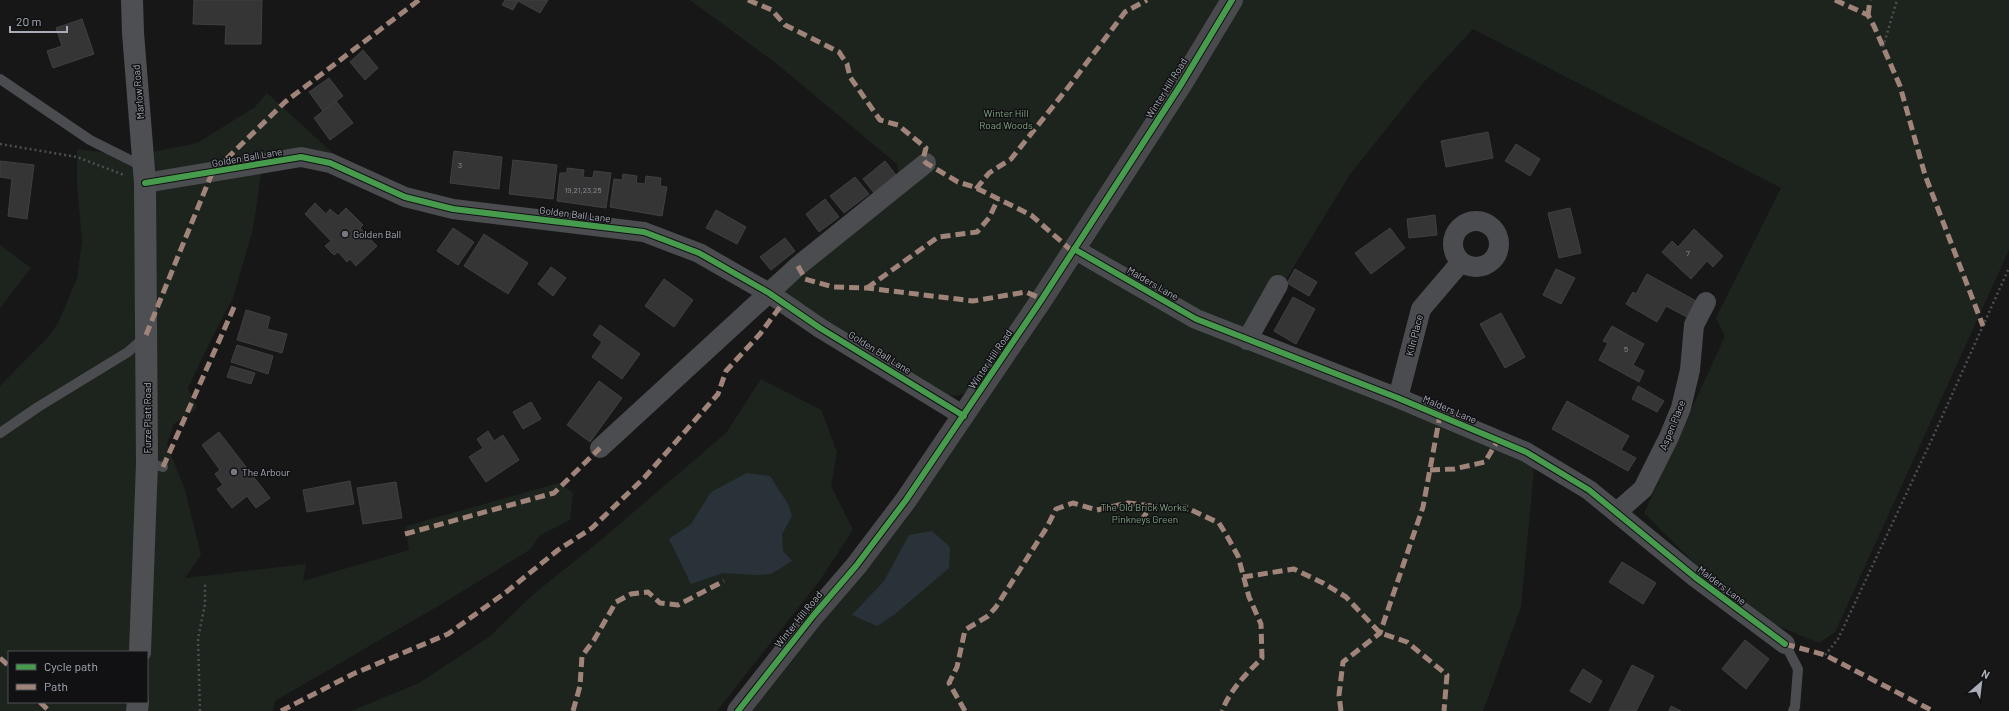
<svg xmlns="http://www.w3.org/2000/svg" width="2009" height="711" viewBox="0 0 2009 711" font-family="Barlow,sans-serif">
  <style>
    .green { fill: #1d241e; fill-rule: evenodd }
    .water { fill: #2a3239 }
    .building { fill: #353536; stroke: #3f4043 }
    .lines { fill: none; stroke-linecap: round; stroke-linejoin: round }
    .path { stroke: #4d4e52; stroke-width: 2.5; stroke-dasharray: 2 3; stroke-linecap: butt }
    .lane { stroke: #4b4c50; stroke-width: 10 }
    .street { stroke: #4b4c50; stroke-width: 20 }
    .secondary { stroke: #4a4a4e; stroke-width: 22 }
    .primary { stroke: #4d4f52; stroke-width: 22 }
    .quiet { stroke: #a18479; stroke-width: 5; stroke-dasharray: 10 5; stroke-linecap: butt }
    .cycleway-casing { stroke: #111113; stroke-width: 8 }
    .cycleway { stroke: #469c4c; stroke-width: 6 }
    .poi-dot { fill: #757880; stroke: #111113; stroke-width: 1.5 }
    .labels { text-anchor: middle; stroke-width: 3; stroke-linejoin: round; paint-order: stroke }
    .number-label { font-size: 8px; fill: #8b8f98 }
    .street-label { font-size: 10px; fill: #a8adb8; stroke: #111113 }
    .park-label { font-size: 10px; fill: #7fa381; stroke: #111113 }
    .poi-label { font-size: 10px; fill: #a8adb8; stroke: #111113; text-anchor: start }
  </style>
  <rect width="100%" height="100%" fill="#171717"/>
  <g class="green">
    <polygon points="690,0 2009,0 2009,250 1835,632 1819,643 1773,624 1705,574 1644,513 1725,336 1716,318 1781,188 1473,29 1423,83 1351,173 1250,338 1080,262 1097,231 973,389 960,395 946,396 789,299 767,279 770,278 899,180 897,164 777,64"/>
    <path d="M267 93 337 157C309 150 293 145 264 154L253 229 233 298 212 338 188 388 197 408 174 424 167 444 185 490 201 555 185 578 306 564 303 581 409 550 406 526 559 483 573 493 570 520 539 536 531 549 445 602 275 701 273 711H0V386L50 335 59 321 77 278 82 241 77 184V149L130 156 189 145 199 142 255 107ZM9 652H147V702H9Z"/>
    <polygon points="0,245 31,268 0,308"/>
    <polygon points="1078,264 1250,342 1535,459 1521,607 1483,711 749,711"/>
    <polygon points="761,379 821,410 837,452 831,486 853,530 820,580 717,711 351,711 419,683 489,637 536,592 601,540 726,433"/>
  </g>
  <g class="water">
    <polygon points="747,473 770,476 788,504 792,516 782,534 783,551 792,561 771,574 755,575 723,573 691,584 669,539 691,524 711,492"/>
    <polygon points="932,531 950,547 949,568 895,614 877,626 852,615 884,581 909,535"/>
  </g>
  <g class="building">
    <polygon points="194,0 262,0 261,44 225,44 226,25 193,24"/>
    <polygon points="505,0 548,0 540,13 518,1 513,10 502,5"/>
    <polygon points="82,19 94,54 53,68 47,51 62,46 56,28"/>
    <polygon points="363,50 378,68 365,80 350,62"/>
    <polygon points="329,78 343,96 323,111 309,92"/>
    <polygon points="336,101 353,123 330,140 314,118"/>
    <polygon points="1488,132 1493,158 1446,167 1441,141"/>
    <polygon points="1516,144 1540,159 1530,176 1505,161"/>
    <polygon points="454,151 502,157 499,189 450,183"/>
    <polygon points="513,160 557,165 553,199 509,194"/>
    <polygon points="0,161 34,165 27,219 8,216 12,179 0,177"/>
    <polygon points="885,161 896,175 874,193 863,179"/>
    <polygon points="567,168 584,170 583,177 593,178 594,171 611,173 606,208 557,201 560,173 567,173"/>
    <polygon points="623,174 637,176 636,183 645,184 646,176 661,178 660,186 667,187 662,216 610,207 614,179 622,180"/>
    <polygon points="855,177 869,194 844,213 830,196"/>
    <polygon points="825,199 839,217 819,232 806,214"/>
    <polygon points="315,203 326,214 330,209 338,216 346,208 363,225 360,228 377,246 356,266 350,259 347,262 338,252 334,255 325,246 331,241 305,214"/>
    <polygon points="1570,208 1581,253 1559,258 1548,213"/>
    <polygon points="716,210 746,227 737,244 706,228"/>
    <polygon points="1435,215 1437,235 1409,238 1407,219"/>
    <polygon points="453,228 474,242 458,265 437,251"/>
    <polygon points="1390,228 1405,248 1371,274 1355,253"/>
    <polygon points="1694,229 1723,256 1713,267 1707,261 1691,279 1662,252 1672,241 1678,247"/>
    <polygon points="484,234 528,263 508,294 464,266"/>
    <polygon points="785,238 795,251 771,270 760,257"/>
    <polygon points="551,267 566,278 553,296 538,284"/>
    <polygon points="1295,269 1317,282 1309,296 1287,283"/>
    <polygon points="1556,269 1575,278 1561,304 1543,295"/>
    <polygon points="1647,274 1698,302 1689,318 1666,306 1657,322 1626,304 1633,292 1636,294"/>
    <polygon points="664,279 693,300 674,327 645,306"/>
    <polygon points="1293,297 1315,309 1296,344 1274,331"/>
    <polygon points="246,310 270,317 267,329 287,334 282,353 237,340"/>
    <polygon points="1501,313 1525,357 1505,368 1480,324"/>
    <polygon points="600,325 640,354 622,379 592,357 602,342 593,335"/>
    <polygon points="1612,326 1644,344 1633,365 1644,371 1639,382 1599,360 1608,343 1603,341"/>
    <polygon points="237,345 273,356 268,374 231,362"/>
    <polygon points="231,366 255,373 251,384 227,377"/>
    <polygon points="599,381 622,398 590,442 567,425"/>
    <polygon points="1638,386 1664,401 1657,412 1632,399"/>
    <polygon points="1567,401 1629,436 1621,450 1636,458 1628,471 1552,429"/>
    <polygon points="531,402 541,419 523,429 513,412"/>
    <polygon points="488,431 494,441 503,435 519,460 486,482 469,457 483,448 477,439"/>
    <polygon points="219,432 270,498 256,508 247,496 232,508 217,489 223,485 215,474 220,470 202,445"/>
    <polygon points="350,481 354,504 307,512 303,490"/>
    <polygon points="396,482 402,518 363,524 357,488"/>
    <polygon points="1622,562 1656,583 1643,604 1609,582"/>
    <polygon points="1745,640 1769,659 1746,689 1722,669"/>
    <polygon points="1632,665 1654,676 1636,711 1609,711"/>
    <polygon points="1583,669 1602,681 1590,703 1570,691"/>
    <polygon points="1671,706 1681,711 1669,711"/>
  </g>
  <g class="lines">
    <g class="path">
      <polyline points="1883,47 1897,0"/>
      <polyline points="0,144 77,157 124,175"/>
      <polyline points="1825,655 1838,639 1932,439 2009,268"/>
      <polyline points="200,711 198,639 205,604 205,584"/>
    </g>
    <g class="lane">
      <polyline points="0,79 90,140 144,167"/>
      <polyline points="0,433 38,407 128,352 145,337"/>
      <polyline points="147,463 163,467"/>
      <polyline points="1785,644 1798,669 1795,707 1793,711"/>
    </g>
    <g class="street">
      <polyline points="145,183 301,157 330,163 405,197 453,209 644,232 699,253 769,293 820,328 964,416"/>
      <circle cx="1476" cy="244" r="23"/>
      <polyline points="1074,249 1196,319 1398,398 1526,452 1589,490 1695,577 1785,644"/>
      <polyline points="1247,340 1278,285"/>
      <polyline points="1398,398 1421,309 1461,262"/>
      <polyline points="600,448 798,266 926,163"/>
      <polyline points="1617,512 1643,489 1669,437 1681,408 1690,370 1694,325 1706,302"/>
    </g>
    <polyline class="secondary" points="738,711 813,616 856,566 906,500 1042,299 1182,83 1232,0"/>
    <g class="primary">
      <polyline points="132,0 133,33 145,183 147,463 140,652"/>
      <polyline points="137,711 138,702"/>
    </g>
    <g class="quiet">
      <polyline points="748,0 772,10 785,25 839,52 847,64 850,77 880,120 898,125 926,148 923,159 926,163 958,182 974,187 1031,215 1072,251"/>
      <polyline points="1835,0 1868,15 1874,26 1900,86 1925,175 1983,326"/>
      <polyline points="1868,15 1870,0"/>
      <polyline points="976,189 989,173 1011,159 1070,85 1125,12 1147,0"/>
      <polyline points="798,266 805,279 833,287 867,288 973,301 1026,292 1042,299"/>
      <polyline points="867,288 938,237 977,232 989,218 998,199"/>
      <polyline points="146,335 212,173 285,102 419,0"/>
      <polyline points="163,467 235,305"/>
      <polyline points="1430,470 1454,469 1485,462 1498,440"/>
      <path d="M1141 521 1151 506 1169 509 1185 507 1219 523 1227 536 1238 556 1249 597 1261 624 1262 658C1246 674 1230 690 1222 711"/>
      <polyline points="405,534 554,493 600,448"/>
      <polyline points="1243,577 1294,569 1323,583 1346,597 1380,633 1407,642 1447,675 1444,711"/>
      <polyline points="1785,644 1825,655 1933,711"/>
      <polyline points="0,658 9,666"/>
      <polyline points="40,702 49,711"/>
      <polyline points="281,711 353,674 448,634 505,593 558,550 592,528 644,478 718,394 726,371 760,334 783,303"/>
      <polyline points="573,711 580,686 582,656 594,640 616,602 631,594 648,592 660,603 678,605 724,581"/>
      <polyline points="965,711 949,683 957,667 965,630 988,616 996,607 1047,527 1056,509 1073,503 1097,510 1128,503 1151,506"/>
      <polyline points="1341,711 1339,695 1343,662 1380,633 1423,507 1440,415"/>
    </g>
    <g class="cycleway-casing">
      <g id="cycleway">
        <polyline points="145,183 301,157 330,163 405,197 453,209 644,232 699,253 769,293 820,328 964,416"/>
        <polyline points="1074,249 1196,319 1398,398 1526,452 1589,490 1695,577 1785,644"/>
        <polyline points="738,711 813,616 856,566 906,500 1042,299 1182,83 1232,0"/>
      </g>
    </g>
    <use href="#cycleway" class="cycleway"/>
  </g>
  <g class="poi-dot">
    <circle cx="345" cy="234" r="4"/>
    <circle cx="234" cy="472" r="4"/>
  </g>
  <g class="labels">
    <g class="number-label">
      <text x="460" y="168">3</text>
      <text x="583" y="193">19,21,23,25</text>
      <text x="1688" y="256">7</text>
      <text x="1626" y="352">5</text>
    </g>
    <g class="street-label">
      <text transform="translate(1166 88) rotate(-58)" y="4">Winter Hill Road</text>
      <text transform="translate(138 92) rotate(-95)" y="4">Marlow Road</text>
      <text transform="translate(247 157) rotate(-10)" y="4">Golden Ball Lane</text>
      <text transform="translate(575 214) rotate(7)" y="4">Golden Ball Lane</text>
      <text transform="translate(1153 283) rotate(30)" y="4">Malders Lane</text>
      <text transform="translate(1414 335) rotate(-76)" y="4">Kiln Place</text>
      <text transform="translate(880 352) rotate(32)" y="4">Golden Ball Lane</text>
      <text transform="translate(990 359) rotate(-56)" y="4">Winter Hill Road</text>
      <text transform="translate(1450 409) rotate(23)" y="4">Malders Lane</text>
      <text transform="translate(147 418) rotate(-90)" y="4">Furze Platt Road</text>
      <text transform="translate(1672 425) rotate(-68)" y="4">Aspen Place</text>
      <text transform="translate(1722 585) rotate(37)" y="4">Malders Lane</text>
      <text transform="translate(798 619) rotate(-51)" y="4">Winter Hill Road</text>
    </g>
    <g class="park-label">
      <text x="1006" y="117">Winter Hill<tspan x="1006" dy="12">Road Woods</tspan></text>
      <text x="1145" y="511">The Old Brick Works,<tspan x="1145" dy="12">Pinkneys Green</tspan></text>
    </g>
    <g class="poi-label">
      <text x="353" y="238">Golden Ball</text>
      <text x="242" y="476">The Arbour</text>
    </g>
  </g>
  <rect x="8" y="651" width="140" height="52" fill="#111113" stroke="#4d4f55"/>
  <rect x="16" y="664" width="20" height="6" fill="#469c4c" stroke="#4d4f55"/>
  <text x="44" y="671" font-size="12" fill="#a8adb8">Cycle path</text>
  <rect x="16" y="684" width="20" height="6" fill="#a18479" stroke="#4d4f55"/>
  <text x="44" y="691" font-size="12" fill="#a8adb8">Path</text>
  <g transform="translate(1981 683) rotate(28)" stroke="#111113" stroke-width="3" paint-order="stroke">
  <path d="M0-3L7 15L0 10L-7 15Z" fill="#a8adb8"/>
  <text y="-6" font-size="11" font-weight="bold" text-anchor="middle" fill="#a8adb8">N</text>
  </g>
  <path d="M10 26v6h57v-6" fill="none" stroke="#a8adb8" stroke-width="2"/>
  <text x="16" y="26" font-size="12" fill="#a8adb8" stroke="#111113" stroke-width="3" paint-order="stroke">20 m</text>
</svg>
